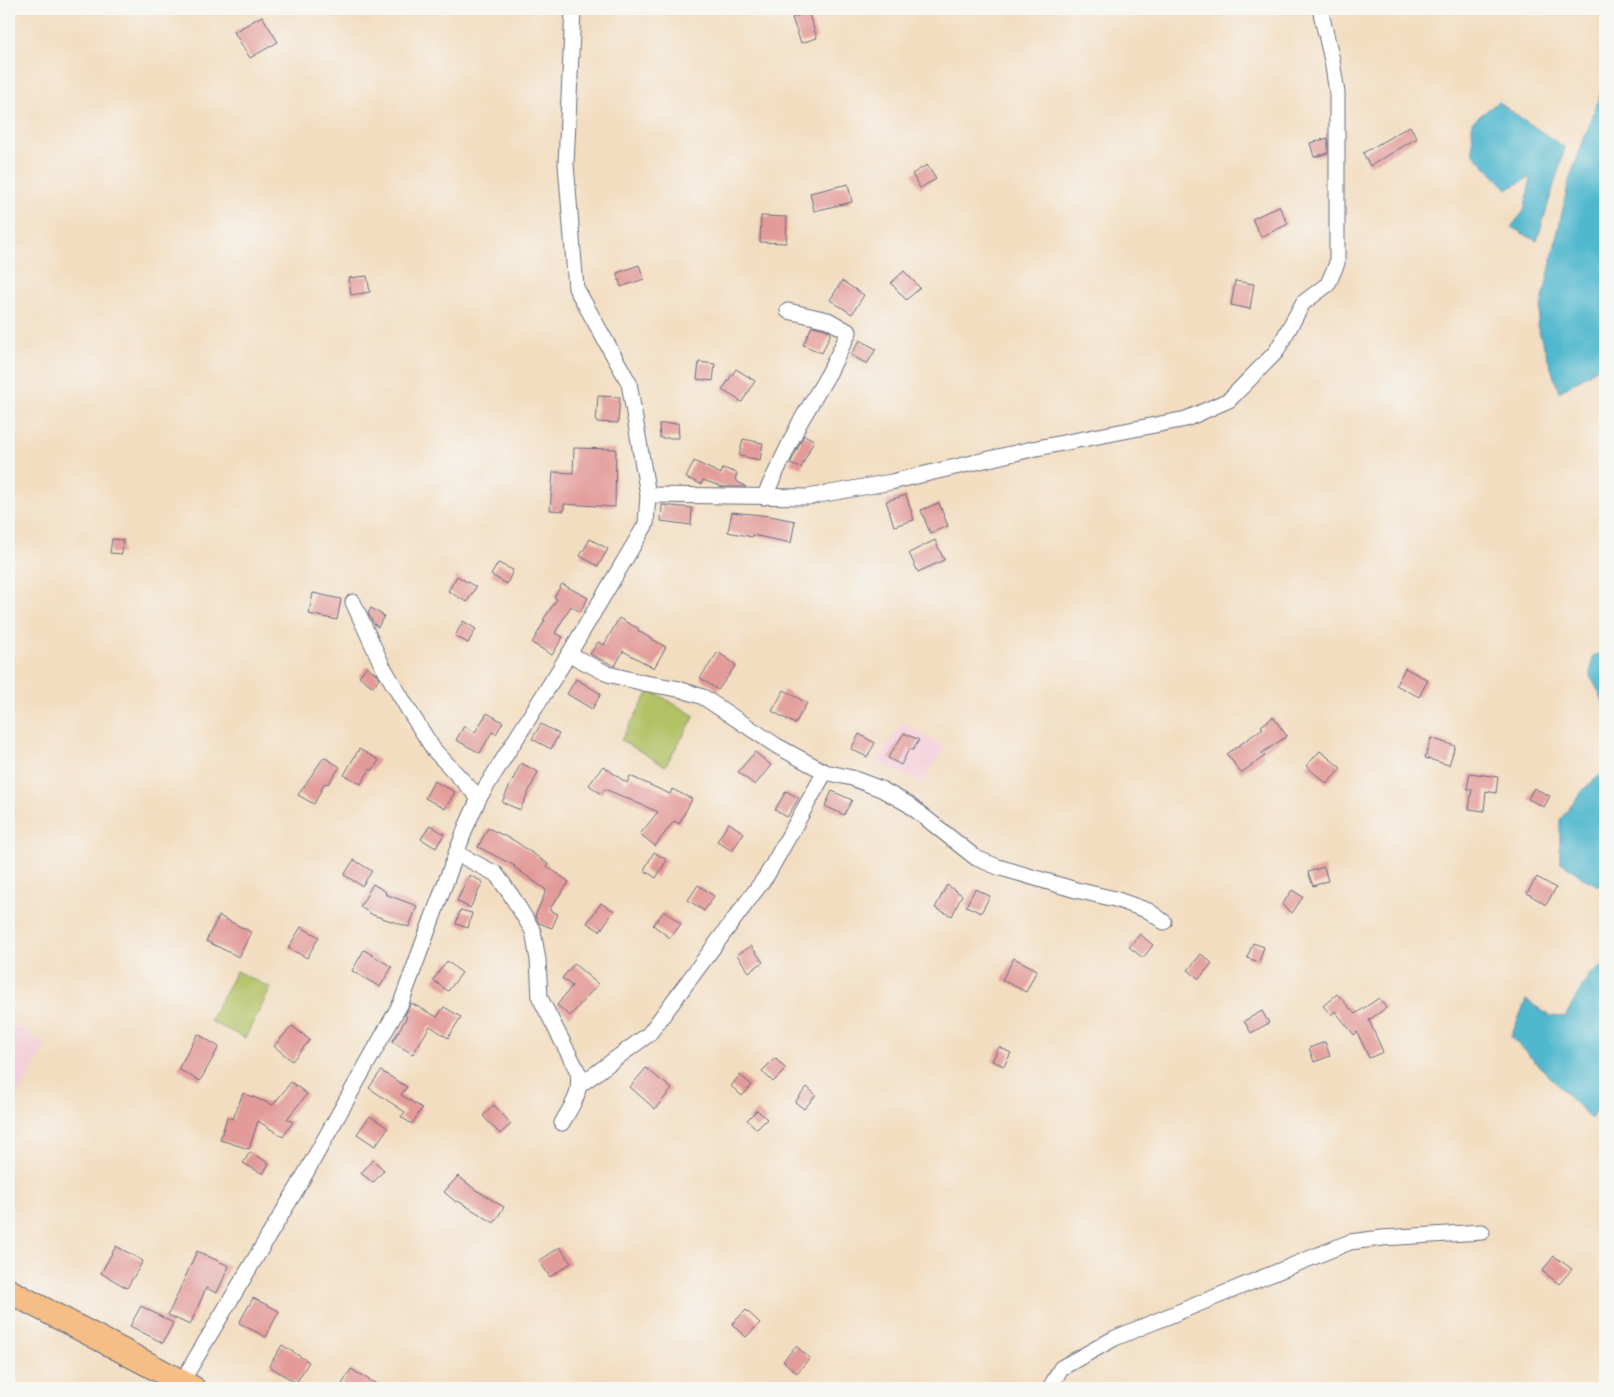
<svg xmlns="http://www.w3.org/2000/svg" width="1614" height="1397" viewBox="0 0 1614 1397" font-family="'IM FELL Double Pica',serif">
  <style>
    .built { fill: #f5cfda }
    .green { fill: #b1c164; stroke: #667861 }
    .water { fill: #50b7ce; stroke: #367396 }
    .building { fill: #e39b99 }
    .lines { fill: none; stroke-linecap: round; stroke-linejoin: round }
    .minor-casing { stroke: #676c80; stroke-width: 17 }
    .primary-casing { stroke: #676c80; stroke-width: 26 }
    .minor { stroke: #fff; stroke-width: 15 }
    .primary { stroke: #f6be87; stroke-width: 24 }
  </style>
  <rect width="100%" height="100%" fill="#f6f6f2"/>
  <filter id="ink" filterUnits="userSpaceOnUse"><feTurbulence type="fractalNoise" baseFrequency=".02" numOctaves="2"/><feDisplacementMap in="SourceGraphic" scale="10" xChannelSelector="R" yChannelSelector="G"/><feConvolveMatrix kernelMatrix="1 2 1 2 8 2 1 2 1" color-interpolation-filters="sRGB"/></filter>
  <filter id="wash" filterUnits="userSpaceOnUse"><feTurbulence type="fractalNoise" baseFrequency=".0096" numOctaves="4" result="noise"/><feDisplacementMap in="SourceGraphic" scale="20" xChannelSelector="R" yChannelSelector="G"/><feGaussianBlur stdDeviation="1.12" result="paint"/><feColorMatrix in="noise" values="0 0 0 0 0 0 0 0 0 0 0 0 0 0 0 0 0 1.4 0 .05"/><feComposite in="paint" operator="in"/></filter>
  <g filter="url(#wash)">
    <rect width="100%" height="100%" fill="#f3ddc0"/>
    <g class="built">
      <polygon points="902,722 945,748 921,783 876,762"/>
      <polygon points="9,1021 46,1045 9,1112"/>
    </g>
    <g class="green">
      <polygon points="650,690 695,716 665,766 621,740"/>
      <polygon points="236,971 271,988 245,1038 210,1021"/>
    </g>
    <g class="water">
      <polygon points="1605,82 1605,364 1559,392 1537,326 1569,181"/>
      <polygon points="1498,102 1565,148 1537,241 1511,227 1524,211 1531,177 1507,189 1473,153 1472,122"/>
      <polygon points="1605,652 1605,707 1599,692 1590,676 1593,656"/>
      <polygon points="1605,771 1605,889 1585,879 1560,861 1560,820 1585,788"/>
      <polygon points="1605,965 1605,1095 1591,1119 1511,1037 1526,1000 1550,1016 1565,1017 1589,975"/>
    </g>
    <g id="blocks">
      <g class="building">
        <polygon points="808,12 817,38 801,43 792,18"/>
        <polygon points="262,16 278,42 250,58 234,32"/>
        <polygon points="1410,126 1417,138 1370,166 1363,153"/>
        <polygon points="1328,138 1328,153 1314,157 1310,143"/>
        <polygon points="927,165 936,179 920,188 912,174"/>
        <polygon points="848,184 852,202 814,211 810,193"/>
        <polygon points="1279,206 1288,224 1261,237 1252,219"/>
        <polygon points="761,216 787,217 786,243 760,242"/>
        <polygon points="639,265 644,279 621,287 617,273"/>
        <polygon points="904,271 920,288 906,300 891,283"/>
        <polygon points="367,276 370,292 351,295 349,278"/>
        <polygon points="842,281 864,295 852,314 830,300"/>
        <polygon points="1235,281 1254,284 1250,309 1231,305"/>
        <polygon points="812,326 825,329 831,333 822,353 803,345"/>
        <polygon points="860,340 876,349 867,364 851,355"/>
        <polygon points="699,362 715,364 713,381 697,379"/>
        <polygon points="736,369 755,381 742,402 722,390"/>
        <polygon points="598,396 620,397 618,423 596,422"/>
        <polygon points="678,423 679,438 660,438 659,424"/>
        <polygon points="804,435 814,440 801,468 790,464"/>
        <polygon points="743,439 763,443 760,460 739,456"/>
        <polygon points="574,448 616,449 615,507 564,504 564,511 550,510 553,472 573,473"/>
        <polygon points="694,461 721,474 723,468 737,473 735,480 746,487 723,487 703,480 701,484 686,478"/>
        <polygon points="906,495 914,520 894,526 886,501"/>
        <polygon points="939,503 948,526 930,533 921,510"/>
        <polygon points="662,505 692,508 691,525 661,521"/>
        <polygon points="732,512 770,516 795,521 791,543 752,535 752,537 728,532"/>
        <polygon points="112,539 123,540 122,554 110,553"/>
        <polygon points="590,539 608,549 598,566 580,556"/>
        <polygon points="935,540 944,560 918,572 909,553"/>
        <polygon points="498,563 513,570 507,584 491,575"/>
        <polygon points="457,576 476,587 467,602 448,591"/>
        <polygon points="562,584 588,598 580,612 571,606 555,633 563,637 552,655 532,643 545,620 543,620 557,599 554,597"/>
        <polygon points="313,593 341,599 337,620 309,614"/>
        <polygon points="371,608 384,616 378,627 374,624 368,613"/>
        <polygon points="619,618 639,629 638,631 666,647 654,668 623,651 615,666 590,654 598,642 604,645"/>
        <polygon points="463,621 476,629 468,643 455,636"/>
        <polygon points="718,652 736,665 718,690 700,678"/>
        <polygon points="367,666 376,674 379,679 373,687 359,676"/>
        <polygon points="1405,668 1428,680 1419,697 1396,685"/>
        <polygon points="576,679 601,694 592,709 567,694"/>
        <polygon points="784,690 807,703 795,724 772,711"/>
        <polygon points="487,713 503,722 496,734 492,732 480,753 456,740 464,726 475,732"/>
        <polygon points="1273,717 1287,736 1262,753 1265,756 1241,773 1227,754 1263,728 1261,726"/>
        <polygon points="541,724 559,734 551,749 532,739"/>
        <polygon points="904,733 919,740 913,750 909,749 901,765 888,758"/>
        <polygon points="859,734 875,743 867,757 851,749"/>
        <polygon points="1431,738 1455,746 1449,765 1425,758"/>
        <polygon points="359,749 379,760 372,771 370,769 361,784 344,775"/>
        <polygon points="1320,751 1341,768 1327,784 1306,766"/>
        <polygon points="755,752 771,765 755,785 738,772"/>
        <polygon points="324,757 340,767 328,784 325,783 314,804 298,795"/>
        <polygon points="521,763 538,772 520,810 502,802"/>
        <polygon points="603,766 627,783 630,776 670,794 672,789 692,799 679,824 674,821 655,846 640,834 658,812 605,789 601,794 589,785"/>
        <polygon points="1470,773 1498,777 1496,793 1486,791 1484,811 1469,809 1472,789 1467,789"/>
        <polygon points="434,781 455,792 445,809 425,798"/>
        <polygon points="1534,788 1550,796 1544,807 1528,799"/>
        <polygon points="786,791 799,798 787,817 775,810"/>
        <polygon points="832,791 852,800 844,815 825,806"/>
        <polygon points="729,823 744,833 732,851 717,841"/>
        <polygon points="430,825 444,834 436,848 421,839"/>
        <polygon points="488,828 515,841 548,864 547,866 569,882 549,910 558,914 552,928 539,923 535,916 546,891 545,889 514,867 515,866 478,847"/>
        <polygon points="654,852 667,860 656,878 644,870"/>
        <polygon points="354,860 372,871 362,886 344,875"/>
        <polygon points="1324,867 1328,881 1313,886 1308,872"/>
        <polygon points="469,875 483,882 470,908 457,901"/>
        <polygon points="1537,877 1556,888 1546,905 1527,893"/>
        <polygon points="373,884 386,892 385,894 417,906 409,927 373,915 360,907"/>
        <polygon points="698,885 714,896 704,911 688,900"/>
        <polygon points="947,885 962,895 952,916 935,908"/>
        <polygon points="975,889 990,896 981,913 966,906"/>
        <polygon points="1292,890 1303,897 1292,913 1282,905"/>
        <polygon points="601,903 614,911 600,931 587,923"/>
        <polygon points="460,910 472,913 468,928 456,924"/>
        <polygon points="664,911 681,924 670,938 653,925"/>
        <polygon points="219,916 251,932 239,957 206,941"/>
        <polygon points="301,927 319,937 307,958 288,948"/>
        <polygon points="1140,934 1153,945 1143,958 1129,947"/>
        <polygon points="1253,943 1264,947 1259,962 1247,958"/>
        <polygon points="751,946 763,962 749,972 737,955"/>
        <polygon points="364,950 392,967 380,987 352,971"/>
        <polygon points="1201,954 1212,963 1199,979 1188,970"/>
        <polygon points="1014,958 1037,970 1026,992 1002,980"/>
        <polygon points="447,961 462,973 448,991 433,980"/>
        <polygon points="574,964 598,984 570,1016 557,1005 572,986 562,978"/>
        <polygon points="1337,994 1355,1014 1379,998 1386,1008 1369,1020 1383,1052 1369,1058 1357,1032 1354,1035 1335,1011 1331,1015 1323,1006"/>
        <polygon points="411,1003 437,1017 444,1007 461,1017 448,1038 430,1026 413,1054 392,1042 407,1017 405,1015"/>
        <polygon points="1262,1011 1269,1023 1251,1033 1244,1021"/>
        <polygon points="292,1026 310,1040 292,1061 274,1046"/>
        <polygon points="198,1034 219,1047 200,1081 178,1069"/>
        <polygon points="1325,1042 1330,1056 1314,1062 1309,1048"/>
        <polygon points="999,1047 1011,1053 1004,1066 992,1061"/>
        <polygon points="775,1058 786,1069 773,1082 762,1071"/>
        <polygon points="646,1068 672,1089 655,1109 630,1087"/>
        <polygon points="381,1071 407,1087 401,1095 422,1108 412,1124 401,1117 405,1112 369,1088"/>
        <polygon points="740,1075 752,1085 742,1096 731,1086"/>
        <polygon points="291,1082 307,1094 287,1119 293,1122 283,1137 258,1121 249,1149 220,1140 227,1117 233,1119 243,1093 273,1105"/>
        <polygon points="807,1087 816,1095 804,1109 795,1102"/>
        <polygon points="494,1105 511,1124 500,1134 483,1116"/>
        <polygon points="757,1110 767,1119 757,1129 747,1120"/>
        <polygon points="370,1116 388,1128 375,1146 357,1134"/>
        <polygon points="250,1152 269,1163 263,1174 243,1163"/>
        <polygon points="373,1160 384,1170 373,1183 361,1173"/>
        <polygon points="458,1176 476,1190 504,1207 494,1223 458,1201 456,1202 444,1192"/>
        <polygon points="116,1246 143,1261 127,1288 101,1273"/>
        <polygon points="560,1247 571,1263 550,1277 539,1261"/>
        <polygon points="197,1251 229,1266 217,1293 206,1288 190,1325 168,1315"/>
        <polygon points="1554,1256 1572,1269 1559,1284 1542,1271"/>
        <polygon points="253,1298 279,1311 266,1337 239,1323"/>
        <polygon points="141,1306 173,1323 163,1343 130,1326"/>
        <polygon points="746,1310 760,1323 746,1337 732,1324"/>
        <polygon points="282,1345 309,1362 296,1383 269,1366"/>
        <polygon points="796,1346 810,1358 797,1373 783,1361"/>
        <polygon points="351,1369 383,1388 340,1388"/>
      </g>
    </g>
  </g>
  <g filter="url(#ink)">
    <use href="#blocks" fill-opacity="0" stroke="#676c80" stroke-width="1"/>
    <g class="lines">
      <g class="minor-casing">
        <g id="minor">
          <polyline points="648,495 808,497 891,482 1032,449 1186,419 1229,400 1276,352 1303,303 1328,284 1337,263 1337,93 1332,60 1320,9"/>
          <polyline points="764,497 799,424 829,373 849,332 828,320 788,311"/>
          <polyline points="353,602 382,665 408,709 434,750 479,798"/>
          <polyline points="569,654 608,674 644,683 679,689 703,697 777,746 825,772 852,778 881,789 908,804 976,858 998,867 1076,890 1115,899 1149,911 1164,922"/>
          <path d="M456 853 496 874 511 895 533 931 538 960 540 998 578 1072C581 1096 573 1103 562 1123"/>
          <polyline points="580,1085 649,1034 767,875 825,772"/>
          <polyline points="181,1383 299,1185 401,1003 466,827 479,798 569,654 646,524 648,495 629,383 576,288 566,164 573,9"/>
          <polyline points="1050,1388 1061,1368 1115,1338 1350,1242 1382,1238 1482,1232"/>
        </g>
      </g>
      <g class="primary-casing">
        <polyline id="primary" points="9,1291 193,1388"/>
      </g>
      <use href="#minor" class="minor"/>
      <use href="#primary" class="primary"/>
    </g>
  </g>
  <rect width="1614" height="1397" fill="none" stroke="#f6f6f2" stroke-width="30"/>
</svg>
